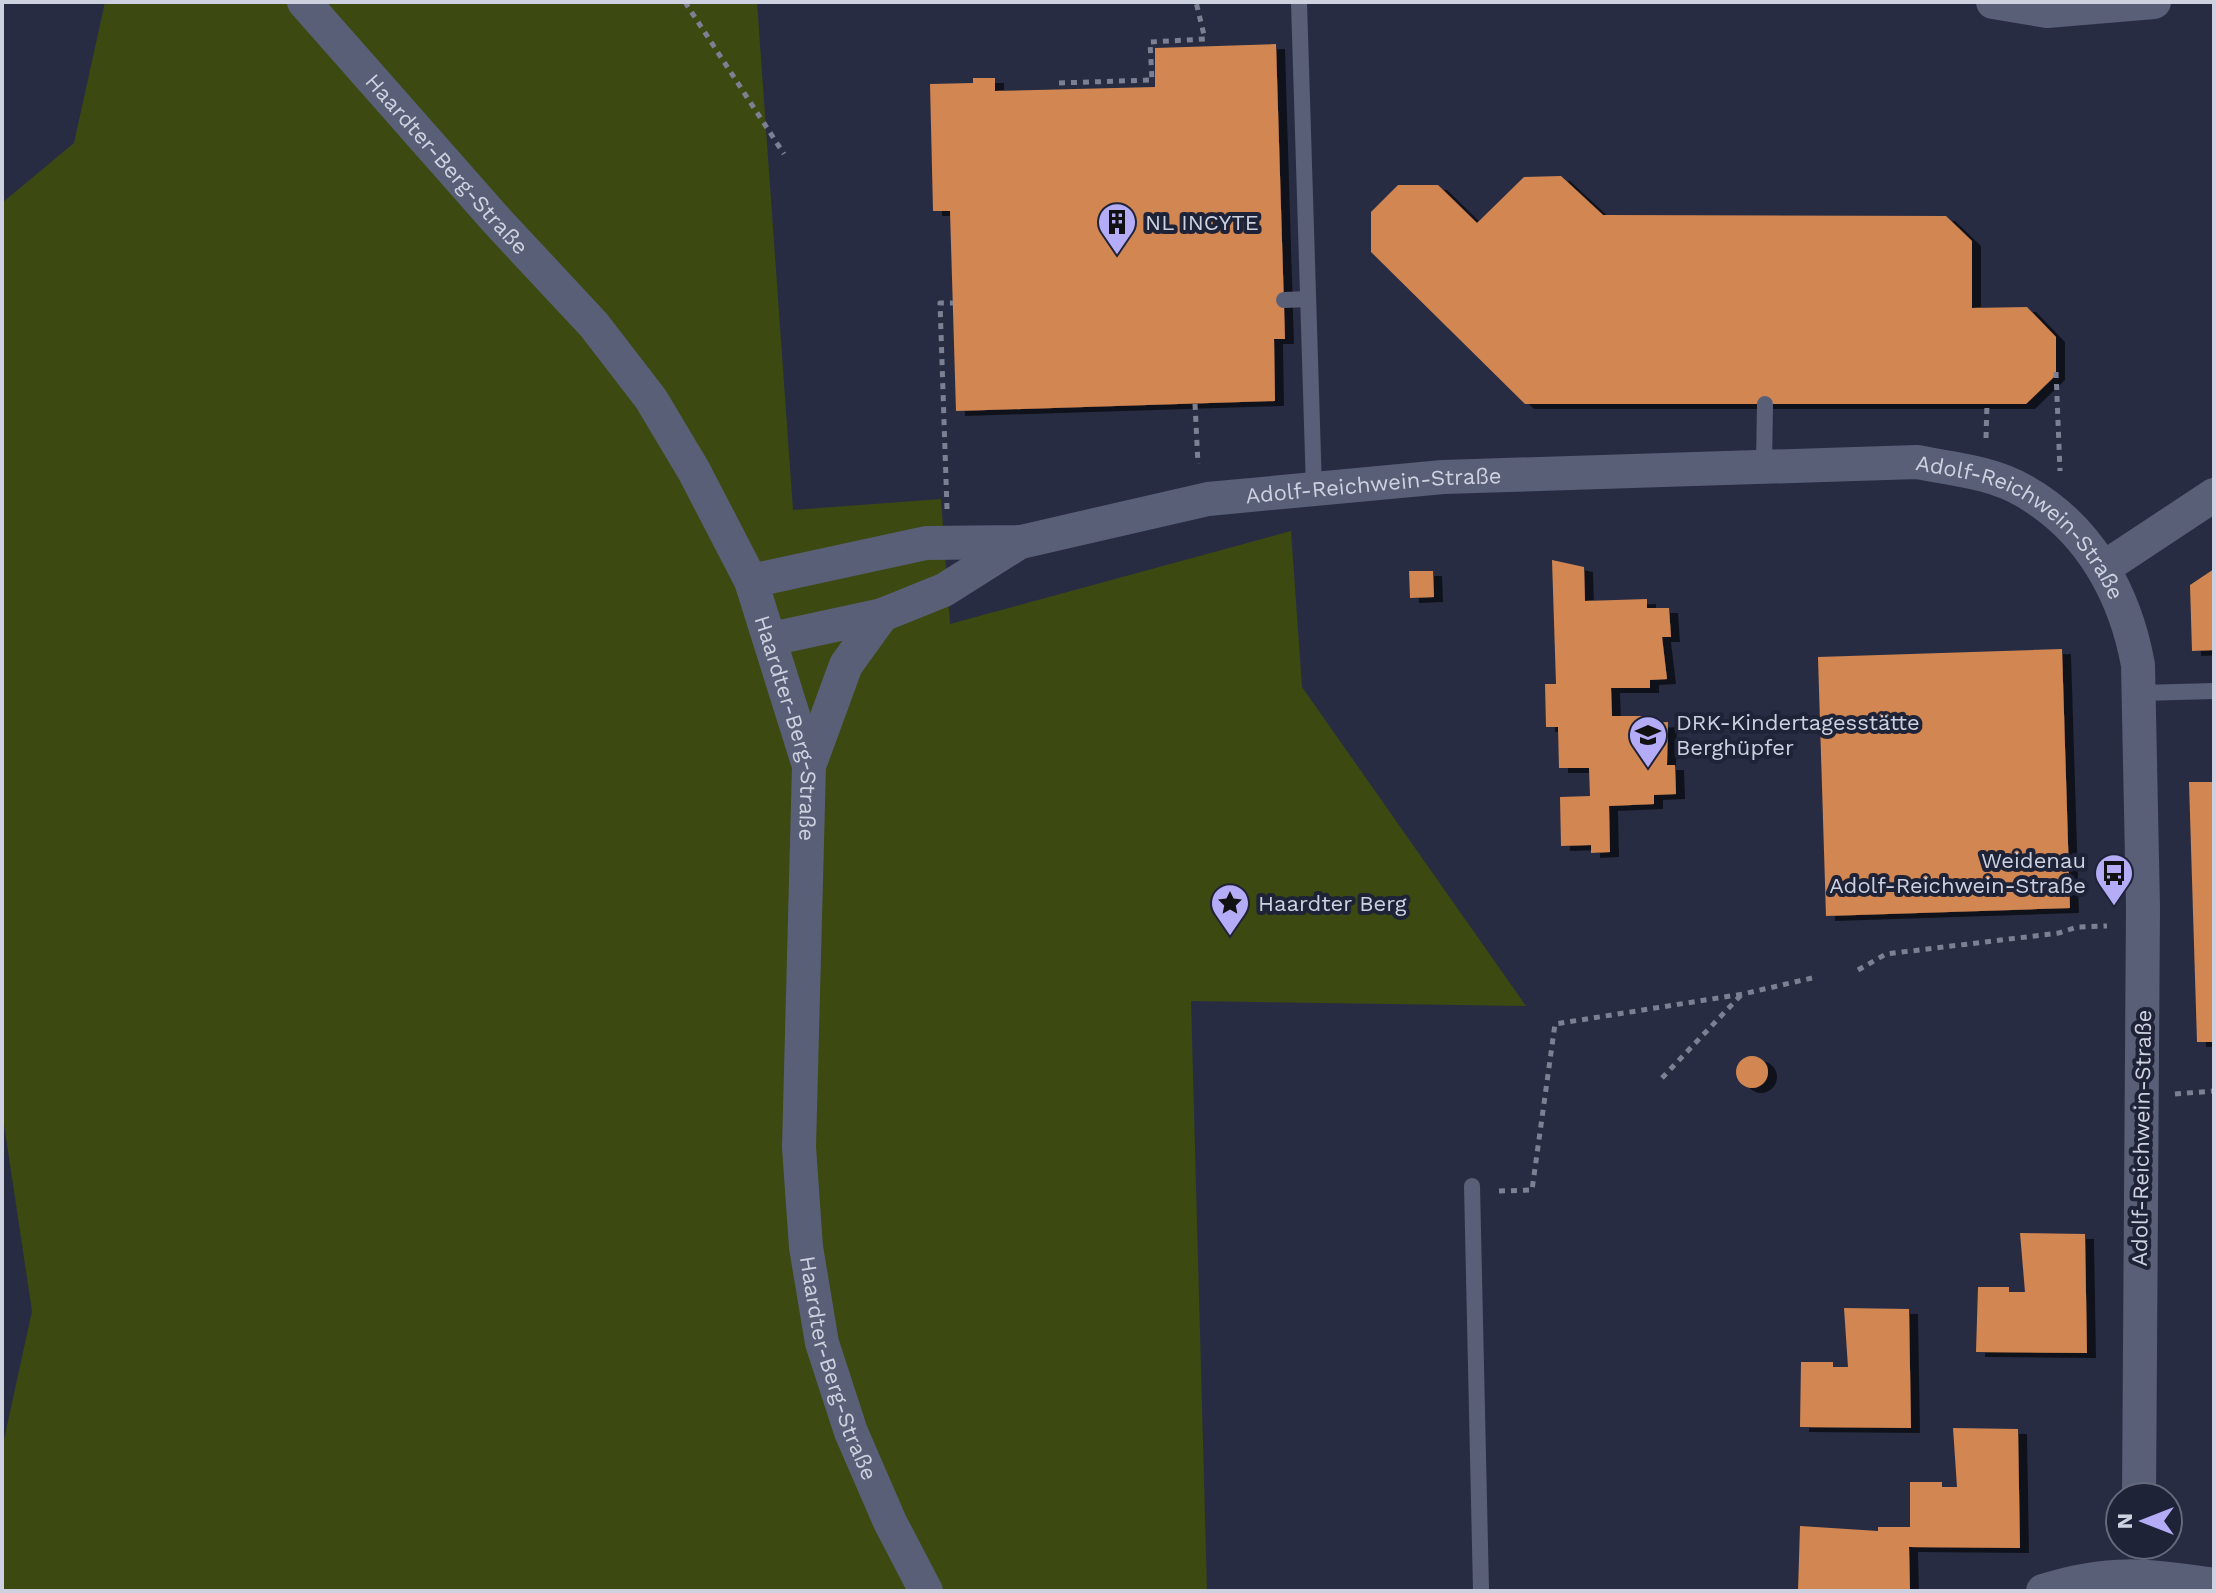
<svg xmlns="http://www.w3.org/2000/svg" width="2216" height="1593" viewBox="0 0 2216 1593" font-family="'Work Sans',sans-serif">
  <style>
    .green { fill: #3c4911 }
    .building { fill: #d28651; filter: url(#shadow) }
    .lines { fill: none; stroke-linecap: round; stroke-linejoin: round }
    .path { stroke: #7c8092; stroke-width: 5; stroke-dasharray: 6 6; stroke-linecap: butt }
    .lane { stroke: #5a5f78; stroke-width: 16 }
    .street { stroke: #5a5f78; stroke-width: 34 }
    .labels { text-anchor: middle; stroke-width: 8; stroke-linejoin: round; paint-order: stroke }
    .street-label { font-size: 22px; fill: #ced2e0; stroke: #1f2338 }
    .poi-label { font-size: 22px; fill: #ced2e0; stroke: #1f2338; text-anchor: start }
  </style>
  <defs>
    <filter id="shadow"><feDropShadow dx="9" dy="5" stdDeviation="0" flood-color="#0009"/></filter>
  </defs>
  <rect width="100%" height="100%" fill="#282c43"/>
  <polygon class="green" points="105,2 757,2 793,510 941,499 950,624 1291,531 1302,687 1526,1006 1191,1001 1207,1591 2,1591 2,1449 32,1311 2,1111 2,203 74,143"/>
  <g class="building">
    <polygon points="1276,44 1285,339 1274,339 1275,401 956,411 950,211 933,211 930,84 973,83 973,78 995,78 995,91 1155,87 1155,48"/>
    <polygon points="1561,176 1603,215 1946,216 1972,241 1972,308 2027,307 2056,337 2056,375 2026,404 1525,404 1371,252 1371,212 1398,185 1438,185 1477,223 1524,177"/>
    <polygon points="1552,560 1584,567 1585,601 1647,599 1647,608 1669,608 1671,637 1662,637 1667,679 1650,680 1650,688 1611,688 1612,716 1651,716 1651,723 1668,722 1667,765 1675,765 1676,794 1654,795 1654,804 1609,806 1610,852 1591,853 1591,845 1561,846 1560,797 1590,796 1589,768 1559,768 1558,727 1546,727 1545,684 1556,684"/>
    <polygon points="2214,569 2214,650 2192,651 2190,585"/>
    <polygon points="1409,571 1433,571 1434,597 1410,598"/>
    <polygon points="2062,649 2070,908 1826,916 1818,657"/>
    <polygon points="2189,782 2214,782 2214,1042 2197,1042"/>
    <circle cx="1752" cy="1072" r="16"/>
    <polygon points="2020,1233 2085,1234 2087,1353 1976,1352 1978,1287 2009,1287 2009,1292 2025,1292"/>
    <polygon points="1844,1308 1909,1309 1911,1428 1800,1427 1801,1362 1833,1362 1833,1367 1848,1367"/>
    <polygon points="1953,1428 2018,1429 2020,1548 1909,1547 1910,1591 1798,1591 1800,1526 1878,1531 1878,1527 1910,1527 1910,1482 1942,1482 1942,1487 1957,1487"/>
  </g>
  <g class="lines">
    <g class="path">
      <polyline points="685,2 784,154"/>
      <polyline points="1059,83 1152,80 1150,42 1205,39 1196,2"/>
      <polyline points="2056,372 2060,471"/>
      <polyline points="1195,404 1198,464"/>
      <polyline points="1986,438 1987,404"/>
      <polyline points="947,509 940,303 953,303"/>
      <polyline points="1858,970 1886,954 2059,933 2077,927 2107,926"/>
      <polyline points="1662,1078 1742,994"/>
      <polyline points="2175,1094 2214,1091"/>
      <polyline points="1499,1191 1532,1190 1555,1024 1743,994 1812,978"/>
    </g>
    <g class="lane">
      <polyline points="1299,2 1314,489"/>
      <polyline points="1284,300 1308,299"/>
      <polyline points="1764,465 1765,404"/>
      <polyline points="2140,693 2214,691"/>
      <polyline points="1472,1186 1481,1591"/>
    </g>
    <g class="street">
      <path id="s1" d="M304 2 498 222 594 325 651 399 694 471 751 581 809 766 799 1147 806 1247 822 1343 851 1432 890 1522 926 1591"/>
      <polyline points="1993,2 2047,11 2154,2"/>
      <polyline points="2105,567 2214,495"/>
      <path id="s2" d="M751 581 926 543 1021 542 1208 499 1443 477 1917 462C1952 469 1992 472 2024 491 2089 528 2125 593 2138 665L2143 907 2139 1497"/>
      <polyline points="771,639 882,615 944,590 1020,542"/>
      <polyline points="809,766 846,665 882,615"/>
      <path d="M2043 1591C2108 1570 2148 1575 2214 1585"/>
    </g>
  </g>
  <defs>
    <g id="building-pin" transform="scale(2)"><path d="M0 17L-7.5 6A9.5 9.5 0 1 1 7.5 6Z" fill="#b5acf8" stroke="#1f2338"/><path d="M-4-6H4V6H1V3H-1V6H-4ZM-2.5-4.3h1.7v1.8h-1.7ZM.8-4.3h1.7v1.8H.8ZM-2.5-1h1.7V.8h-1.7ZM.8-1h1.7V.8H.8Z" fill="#111"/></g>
    <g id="school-pin" transform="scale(2)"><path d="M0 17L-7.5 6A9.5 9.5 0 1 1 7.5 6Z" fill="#b5acf8" stroke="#1f2338"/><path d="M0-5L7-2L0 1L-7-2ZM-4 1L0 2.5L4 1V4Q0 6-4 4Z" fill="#111"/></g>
    <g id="bus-pin" transform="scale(2)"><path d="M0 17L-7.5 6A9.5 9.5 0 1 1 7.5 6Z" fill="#b5acf8" stroke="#1f2338"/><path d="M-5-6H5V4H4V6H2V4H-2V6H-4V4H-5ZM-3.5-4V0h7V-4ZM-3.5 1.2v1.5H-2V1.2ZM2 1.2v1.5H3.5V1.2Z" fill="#111"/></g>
    <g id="sight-pin" transform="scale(2)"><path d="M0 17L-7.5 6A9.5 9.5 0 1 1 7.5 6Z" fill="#b5acf8" stroke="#1f2338"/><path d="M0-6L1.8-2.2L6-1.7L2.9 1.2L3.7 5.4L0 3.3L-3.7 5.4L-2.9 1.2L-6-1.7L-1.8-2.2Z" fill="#111"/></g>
  </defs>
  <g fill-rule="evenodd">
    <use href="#building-pin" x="1117" y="222"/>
    <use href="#school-pin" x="1648" y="735"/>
    <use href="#bus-pin" x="2114" y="873"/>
    <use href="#sight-pin" x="1230" y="903"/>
  </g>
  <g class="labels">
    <g class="street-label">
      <text dy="8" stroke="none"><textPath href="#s1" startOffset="216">Haardter-Berg-Straße</textPath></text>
      <text dy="8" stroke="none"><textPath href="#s2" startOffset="632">Adolf-Reichwein-Straße</textPath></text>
      <text dy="8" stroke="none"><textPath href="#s2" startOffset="1304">Adolf-Reichwein-Straße</textPath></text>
      <text dy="8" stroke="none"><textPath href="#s1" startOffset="888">Haardter-Berg-Straße</textPath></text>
      <text transform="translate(2141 1138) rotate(-89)" y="8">Adolf-Reichwein-Straße</text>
      <text dy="8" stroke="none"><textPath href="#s1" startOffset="1536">Haardter-Berg-Straße</textPath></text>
    </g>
    <g class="poi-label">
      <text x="1145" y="230">NL INCYTE</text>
      <text x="1676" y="730">DRK-Kindertagesstätte<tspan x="1676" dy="25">Berghüpfer</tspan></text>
      <text x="2086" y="868" text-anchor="end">Weidenau<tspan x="2086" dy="25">Adolf-Reichwein-Straße</tspan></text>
      <text x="1258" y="911">Haardter Berg</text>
    </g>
  </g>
  <rect width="2216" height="1593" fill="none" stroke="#ced2e0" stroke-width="8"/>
  <g transform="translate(2144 1521) rotate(270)"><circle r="38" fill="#1f2338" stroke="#65697b" stroke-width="2"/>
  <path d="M0-6L14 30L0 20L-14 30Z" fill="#b5acf8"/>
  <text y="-12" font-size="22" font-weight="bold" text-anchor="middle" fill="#ced2e0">N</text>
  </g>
</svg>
